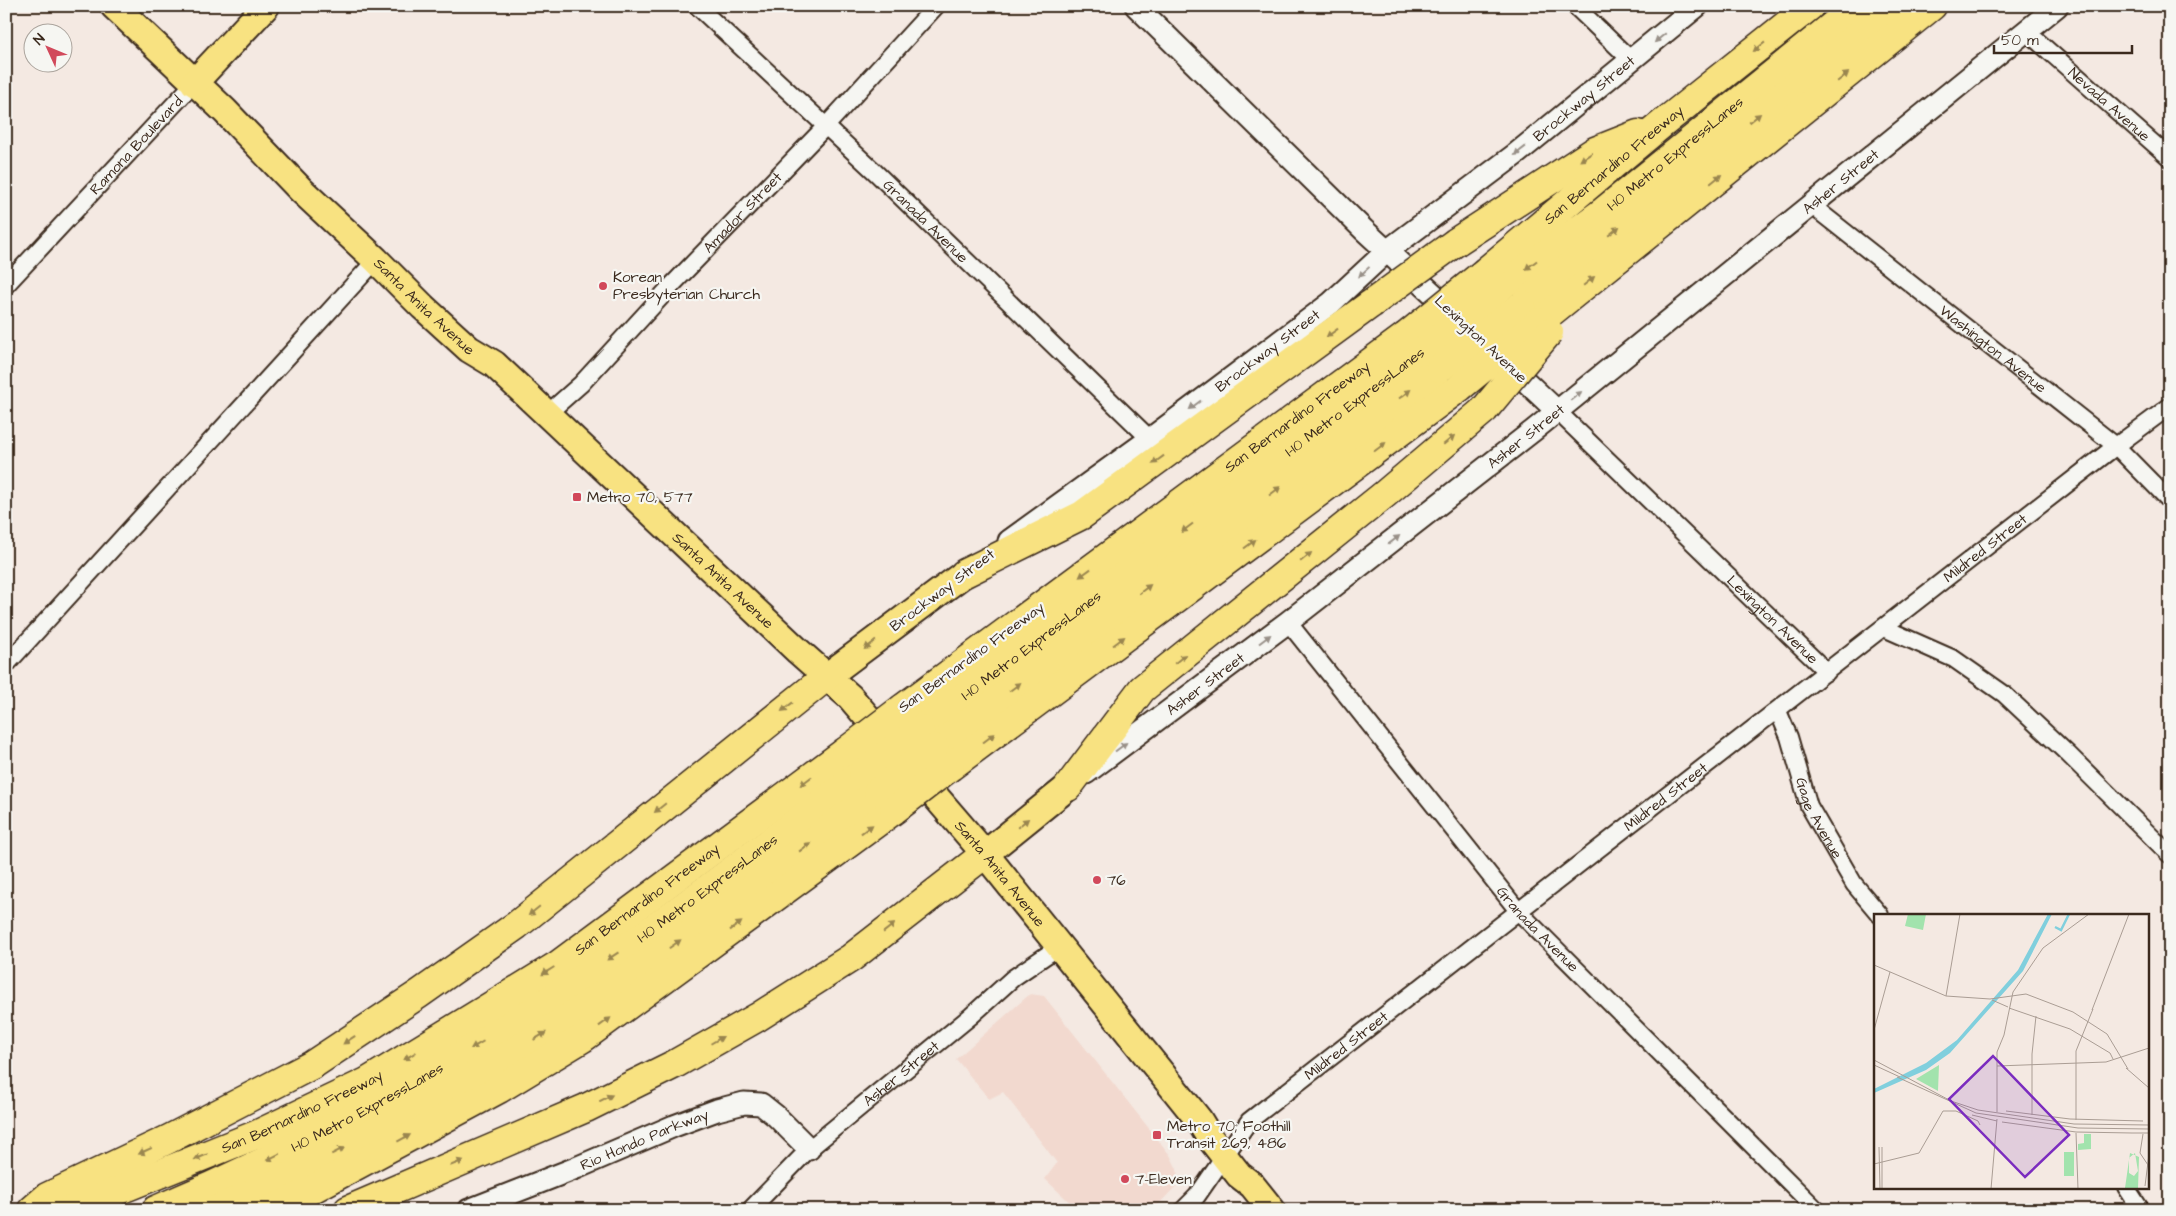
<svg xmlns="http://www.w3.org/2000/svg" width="2176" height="1216" viewBox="0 0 2176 1216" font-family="'Architects Daughter',sans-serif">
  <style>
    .built { fill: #f2d9cf }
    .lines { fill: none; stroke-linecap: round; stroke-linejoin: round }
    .minor-casing { stroke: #3b2a1e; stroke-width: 20 }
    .tertiary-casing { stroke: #3b2a1e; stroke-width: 25 }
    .primary-casing { stroke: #3b2a1e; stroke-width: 30 }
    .motorway-casing { stroke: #3b2a1e; stroke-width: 31 }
    .minor { stroke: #f6f6f2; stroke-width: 16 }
    .tertiary { stroke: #f6f6f2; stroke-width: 21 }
    .primary { stroke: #f8e281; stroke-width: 26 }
    .motorway { stroke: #f8e281; stroke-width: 28 }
    .motorway-bridge-casing { stroke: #3b2a1e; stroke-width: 31; stroke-linecap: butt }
    .motorway-bridge { stroke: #f8e281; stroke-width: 28 }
    .oneway { fill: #989088 }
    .oneway2 { fill: #9a8650 }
    .poi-dot { fill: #d1495b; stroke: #f6f6f2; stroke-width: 2 }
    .labels { text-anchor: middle; stroke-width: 4.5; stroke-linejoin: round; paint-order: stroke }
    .street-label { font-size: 15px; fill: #3b2a1e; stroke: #f6f6f2 }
    .poi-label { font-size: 15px; fill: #3b2a1e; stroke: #f6f6f2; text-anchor: start }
    .inset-river { fill: none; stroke: #80cfdd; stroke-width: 2.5 }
    .inset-road { fill: none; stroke: #aa9d94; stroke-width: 1 }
    .view { fill: #7b2cbf; fill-opacity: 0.15; stroke: #7b2cbf; stroke-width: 2.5 }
    .inset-edge { fill: none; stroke: #3b2a1e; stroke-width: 2.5 }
  </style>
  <rect width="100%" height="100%" fill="#f4e9e2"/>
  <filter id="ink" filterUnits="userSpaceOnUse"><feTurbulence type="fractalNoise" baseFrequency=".02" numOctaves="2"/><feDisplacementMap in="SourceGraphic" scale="10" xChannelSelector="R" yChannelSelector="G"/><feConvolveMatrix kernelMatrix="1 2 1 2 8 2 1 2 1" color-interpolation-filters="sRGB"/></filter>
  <g filter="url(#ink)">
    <polygon class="built" points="1030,994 1044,996 1170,1155 1177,1169 1178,1184 1153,1210 1078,1210 1045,1179 1057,1163 1003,1092 989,1099 956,1059"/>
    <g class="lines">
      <g class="minor-casing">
        <g id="minor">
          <path id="s1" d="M697 6 873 170 1150 439"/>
          <polyline points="1575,6 1632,61"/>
          <path id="s2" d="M2026 31 2170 158"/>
          <path id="s3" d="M1811 205 2116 446 2170 501"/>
          <path id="s4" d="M6 285 194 83"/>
          <path id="s5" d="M1557 411 1827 672"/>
          <path id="s6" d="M547 414 581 384 671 286 826 126 936 6"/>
          <path id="s7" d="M1288 622 1519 912 1817 1210"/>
          <polyline points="1884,628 1954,659 2004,694 2068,754 2170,855"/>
          <polyline points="6,665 376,260"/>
          <path id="s8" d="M1778 711 1789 737 1809 806 1854 884 1880 915"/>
          <polyline points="2126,1187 2141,1210"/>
          <path id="s9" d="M750 1210 809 1149 971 1016 1013 978 1060 946"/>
          <path id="s10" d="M1183 1210 1197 1196 1249 1121 2116 446 2170 406"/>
        </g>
      </g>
      <g class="tertiary-casing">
        <g id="tertiary">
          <polyline points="1136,6 1364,230 1456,315"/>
          <polyline points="1505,362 1557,411"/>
          <path id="s11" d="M1009 541 1150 439 1331 303 1387 251 1516 154 1697 6"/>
          <path id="s12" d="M1086 773 1288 622 1534 430 2057 6"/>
          <path id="s13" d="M469 1210 576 1168 674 1126 717 1110 744 1103 761 1104 776 1116 809 1149"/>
        </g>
      </g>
      <g class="primary-casing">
        <g id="primary">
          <path id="s14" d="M114 6 225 111 301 190 376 260 423 307 469 349 494 364 798 651 850 697 985 854 1199 1120 1210 1138 1239 1175 1252 1185 1272 1210"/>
          <polyline points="194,83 266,6"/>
          <polyline points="826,677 965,573"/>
          <polyline points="985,854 1068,787"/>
        </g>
      </g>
      <g class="motorway-casing">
        <g id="motorway">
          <polyline points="1456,242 1595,151 1638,134"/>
          <path id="s15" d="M1486 271 1662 124 1810 6"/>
          <path id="s16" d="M1502 286 1604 211 1857 6"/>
          <polyline points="1522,305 1894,6"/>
          <polyline points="1539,322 1932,6"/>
          <polyline points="965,573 1082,515 1371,304"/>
          <path id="s17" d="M903 708 1406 336"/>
          <path id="s18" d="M920 729 1422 351"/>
          <polyline points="935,748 1440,368"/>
          <polyline points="950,767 1460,387"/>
          <polyline points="1068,787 1142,689 1385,494 1484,410"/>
          <polyline points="32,1210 47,1197 169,1139 312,1065 419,994 517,925 826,677"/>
          <path id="s19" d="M70 1210 258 1134 367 1082 558 965 845 752"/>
          <path id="s20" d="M156 1210C277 1159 394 1098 505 1028 630 951 746 859 863 772"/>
          <polyline points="215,1210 276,1183 378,1130 470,1078 564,1021 729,906 878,791"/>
          <polyline points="269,1210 290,1201 499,1089 583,1038 894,810"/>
          <polyline points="348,1210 586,1108 675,1064 758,1017 851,958 985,854"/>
        </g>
      </g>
      <use href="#minor" class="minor"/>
      <use href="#tertiary" class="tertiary"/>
      <use href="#primary" class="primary"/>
      <use href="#motorway" class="motorway"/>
      <g class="motorway-bridge-casing">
        <g id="motorway-bridge">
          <polyline points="1371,304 1456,242"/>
          <polyline points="1406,336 1486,271"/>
          <polyline points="1422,351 1502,286"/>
          <polyline points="1440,368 1522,305"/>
          <polyline points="1460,387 1539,322"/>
          <polyline points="1484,410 1549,332"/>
          <polyline points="845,752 903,708"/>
          <polyline points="863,772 920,729"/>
          <polyline points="878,791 935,748"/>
          <polyline points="894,810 950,767"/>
        </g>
      </g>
      <use href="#motorway-bridge" class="motorway-bridge"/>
    </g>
    <defs><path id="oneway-solid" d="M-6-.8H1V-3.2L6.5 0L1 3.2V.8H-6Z" transform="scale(1.25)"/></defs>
    <g class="oneway">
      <use href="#oneway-solid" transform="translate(1660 38) rotate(140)"/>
      <use href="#oneway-solid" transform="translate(1520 151) rotate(142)"/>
      <use href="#oneway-solid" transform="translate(1364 272) rotate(137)"/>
      <use href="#oneway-solid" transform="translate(1576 396) rotate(-39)"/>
      <use href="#oneway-solid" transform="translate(1195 405) rotate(143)"/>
      <use href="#oneway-solid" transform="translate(1394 540) rotate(-38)"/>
      <use href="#oneway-solid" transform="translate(1265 639) rotate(-37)"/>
      <use href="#oneway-solid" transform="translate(1121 747) rotate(-37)"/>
    </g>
    <g class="oneway2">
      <use href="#oneway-solid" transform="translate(1759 47) rotate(142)"/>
      <use href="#oneway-solid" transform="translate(1843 77) rotate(-39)"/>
      <use href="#oneway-solid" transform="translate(1755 118) rotate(-39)"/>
      <use href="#oneway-solid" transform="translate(1586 157) rotate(147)"/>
      <use href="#oneway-solid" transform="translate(1716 179) rotate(-39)"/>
      <use href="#oneway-solid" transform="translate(1614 231) rotate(-39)"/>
      <use href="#oneway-solid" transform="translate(1531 265) rotate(143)"/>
      <use href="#oneway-solid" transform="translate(1589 281) rotate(-39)"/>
      <use href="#oneway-solid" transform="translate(1332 333) rotate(144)"/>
      <use href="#oneway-solid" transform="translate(1405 394) rotate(-37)"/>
      <use href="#oneway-solid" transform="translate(1449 440) rotate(-40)"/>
      <use href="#oneway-solid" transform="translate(1380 447) rotate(-37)"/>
      <use href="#oneway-solid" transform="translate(1158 460) rotate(144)"/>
      <use href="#oneway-solid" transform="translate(1275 491) rotate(-37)"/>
      <use href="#oneway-solid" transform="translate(1187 528) rotate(143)"/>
      <use href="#oneway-solid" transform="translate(1250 544) rotate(-37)"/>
      <use href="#oneway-solid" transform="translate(1306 557) rotate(-39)"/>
      <use href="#oneway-solid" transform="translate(1085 573) rotate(144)"/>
      <use href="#oneway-solid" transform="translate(1145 589) rotate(-37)"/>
      <use href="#oneway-solid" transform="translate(1119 641) rotate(-37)"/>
      <use href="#oneway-solid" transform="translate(870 645) rotate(143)"/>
      <use href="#oneway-solid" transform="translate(1180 659) rotate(-39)"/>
      <use href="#oneway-solid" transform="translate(1015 687) rotate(-37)"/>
      <use href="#oneway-solid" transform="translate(787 707) rotate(142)"/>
      <use href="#oneway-solid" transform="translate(989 738) rotate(-37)"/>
      <use href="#oneway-solid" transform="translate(806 781) rotate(143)"/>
      <use href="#oneway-solid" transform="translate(660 808) rotate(141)"/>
      <use href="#oneway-solid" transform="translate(1023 823) rotate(-39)"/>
      <use href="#oneway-solid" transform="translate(867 829) rotate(-36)"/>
      <use href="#oneway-solid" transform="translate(805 847) rotate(-38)"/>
      <use href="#oneway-solid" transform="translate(534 911) rotate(141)"/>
      <use href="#oneway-solid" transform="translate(736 926) rotate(-36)"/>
      <use href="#oneway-solid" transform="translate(889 928) rotate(-38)"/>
      <use href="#oneway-solid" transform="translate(675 944) rotate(-35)"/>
      <use href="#oneway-solid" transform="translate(613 956) rotate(146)"/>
      <use href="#oneway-solid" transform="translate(548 971) rotate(148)"/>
      <use href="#oneway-solid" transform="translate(605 1022) rotate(-36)"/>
      <use href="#oneway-solid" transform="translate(540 1036) rotate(-31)"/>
      <use href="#oneway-solid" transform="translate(349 1040) rotate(146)"/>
      <use href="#oneway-solid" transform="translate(717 1040) rotate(-30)"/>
      <use href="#oneway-solid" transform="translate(477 1045) rotate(150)"/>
      <use href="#oneway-solid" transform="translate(410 1056) rotate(148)"/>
      <use href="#oneway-solid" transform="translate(606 1098) rotate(-26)"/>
      <use href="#oneway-solid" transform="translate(404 1138) rotate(-28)"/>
      <use href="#oneway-solid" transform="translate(145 1151) rotate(155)"/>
      <use href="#oneway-solid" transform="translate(338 1151) rotate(-27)"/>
      <use href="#oneway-solid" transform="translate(201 1157) rotate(158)"/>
      <use href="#oneway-solid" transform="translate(273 1157) rotate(154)"/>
      <use href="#oneway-solid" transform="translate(457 1163) rotate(-23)"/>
    </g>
  </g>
  <g class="poi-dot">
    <circle cx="603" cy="286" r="5"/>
    <rect x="572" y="492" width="10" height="10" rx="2.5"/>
    <circle cx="1097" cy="880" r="5"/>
    <rect x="1152" y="1130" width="10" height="10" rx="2.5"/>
    <circle cx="1125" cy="1179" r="5"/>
  </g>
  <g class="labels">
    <g class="street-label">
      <text dy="5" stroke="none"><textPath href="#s11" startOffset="726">Brockway Street</textPath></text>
      <text dy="5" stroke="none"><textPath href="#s2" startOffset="111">Nevada Avenue</textPath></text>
      <text dy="5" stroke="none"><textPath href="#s4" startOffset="191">Ramona Boulevard</textPath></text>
      <text dy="5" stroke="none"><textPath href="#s16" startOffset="218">I-10 Metro ExpressLanes</textPath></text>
      <text dy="5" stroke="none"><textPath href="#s15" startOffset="166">San Bernardino Freeway</textPath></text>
      <text dy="5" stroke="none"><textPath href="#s12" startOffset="959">Asher Street</textPath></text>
      <text dy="5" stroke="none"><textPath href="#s6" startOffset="281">Amador Street</textPath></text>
      <text dy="5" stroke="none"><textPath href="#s1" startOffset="314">Granada Avenue</textPath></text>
      <text dy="5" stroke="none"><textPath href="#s14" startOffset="432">Santa Anita Avenue</textPath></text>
      <text transform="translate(1481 339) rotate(43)" y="5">Lexington Avenue</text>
      <text dy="5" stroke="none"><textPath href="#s11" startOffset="321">Brockway Street</textPath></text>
      <text dy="5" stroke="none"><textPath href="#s3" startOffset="232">Washington Avenue</textPath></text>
      <text dy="5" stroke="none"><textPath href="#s18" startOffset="544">I-10 Metro ExpressLanes</textPath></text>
      <text dy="5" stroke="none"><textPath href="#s17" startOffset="490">San Bernardino Freeway</textPath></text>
      <text dy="5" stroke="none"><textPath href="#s12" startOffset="554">Asher Street</textPath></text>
      <text dy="5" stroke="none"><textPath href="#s10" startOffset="1044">Mildred Street</textPath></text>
      <text dy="5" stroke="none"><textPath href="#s14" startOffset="838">Santa Anita Avenue</textPath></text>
      <text transform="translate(942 590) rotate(-37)" y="5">Brockway Street</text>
      <text dy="5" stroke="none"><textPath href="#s5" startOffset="300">Lexington Avenue</textPath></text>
      <text dy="5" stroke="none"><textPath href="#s18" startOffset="139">I-10 Metro ExpressLanes</textPath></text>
      <text transform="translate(971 657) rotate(-36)" y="5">San Bernardino Freeway</text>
      <text dy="5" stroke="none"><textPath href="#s12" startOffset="149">Asher Street</textPath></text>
      <text dy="5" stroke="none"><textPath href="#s10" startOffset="639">Mildred Street</textPath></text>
      <text dy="5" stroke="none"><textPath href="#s8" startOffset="115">Gage Avenue</textPath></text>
      <text dy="5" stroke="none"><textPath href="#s14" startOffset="1242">Santa Anita Avenue</textPath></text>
      <text dy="5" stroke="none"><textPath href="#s20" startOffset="640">I-10 Metro ExpressLanes</textPath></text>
      <text dy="5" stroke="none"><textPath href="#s19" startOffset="658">San Bernardino Freeway</textPath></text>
      <text dy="5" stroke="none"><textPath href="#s7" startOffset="396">Granada Avenue</textPath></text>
      <text dy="5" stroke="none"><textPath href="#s10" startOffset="234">Mildred Street</textPath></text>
      <text dy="5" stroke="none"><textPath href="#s9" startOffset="204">Asher Street</textPath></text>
      <text dy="5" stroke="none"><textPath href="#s20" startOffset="235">I-10 Metro ExpressLanes</textPath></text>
      <text dy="5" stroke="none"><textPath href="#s19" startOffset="252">San Bernardino Freeway</textPath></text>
      <text dy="5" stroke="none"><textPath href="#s13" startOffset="189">Rio Hondo Parkway</textPath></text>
    </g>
    <g class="poi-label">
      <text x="613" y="282">Korean<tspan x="613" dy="17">Presbyterian Church</tspan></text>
      <text x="587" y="502">Metro 70, 577</text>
      <text x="1107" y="885">76</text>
      <text x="1167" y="1131">Metro 70; Foothill<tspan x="1167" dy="17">Transit 269, 486</tspan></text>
      <text x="1135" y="1184">7-Eleven</text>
    </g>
  </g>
  <g transform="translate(1874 914)">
    <rect width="275" height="275" fill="#f4e9e2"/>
    <path d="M210 220H217V235L204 236V230L210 229ZM256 239 265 243 264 275 251 274ZM261 239 264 257 260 262 255 259V244Z" fill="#a2e3ad" fill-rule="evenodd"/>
    <path d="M34 0H52L49 16 31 12ZM65 151 64 177 42 165ZM190 238H200V262H190Z" fill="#a2e3ad"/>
    <path d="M174 0H178L149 57 76 139 52 156 0 179V175L52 149 83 126 144 56Z" fill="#80cfdd"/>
    <path class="inset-river" d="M181 13 187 16 195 0"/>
    <path class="inset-road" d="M0 51 72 82 116 85 152 80 199 98 233 120 254 155M72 82 86 0M118 86 134 93M135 94 196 115 236 139 239 145M218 96 255 0M0 116 16 58M0 146 77 187 104 196 200 210 275 211M0 151 26 163M202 151V206M202 151V137L219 95M123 152 232 148 275 134M252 154 275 174M23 163 102 199 204 214 275 215M132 197 196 205 269 207M123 198V138L130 121 139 78 169 34 215 0M98 201 123 207M158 201V140L162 102M128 208 202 218 258 219M202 219 204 275M258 219H275M269 220 266 239 274 251M5 233 6 275M0 250 45 239 69 197H82L104 207 106 211M271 272 275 240M8 275V233M117 275 123 205"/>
    <path class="view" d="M119 142 195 221 151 263 75 185Z"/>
    <rect width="275" height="275" class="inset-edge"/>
  </g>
  <rect width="2176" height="1216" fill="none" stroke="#f6f6f2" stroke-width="25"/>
  <rect x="12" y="12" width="2151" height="1191" fill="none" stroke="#3b2a1e" stroke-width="2" filter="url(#ink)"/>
  <g transform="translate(48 48) rotate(314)"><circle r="24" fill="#f6f6f2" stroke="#aba49d"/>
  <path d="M0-4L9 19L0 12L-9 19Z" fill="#d1495b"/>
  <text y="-8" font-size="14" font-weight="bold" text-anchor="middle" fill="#3b2a1e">N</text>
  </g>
  <path d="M1994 45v8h138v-8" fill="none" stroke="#3b2a1e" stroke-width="2.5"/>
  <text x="2001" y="45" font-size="15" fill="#3b2a1e" stroke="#f6f6f2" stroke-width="4" paint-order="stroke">50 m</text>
</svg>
